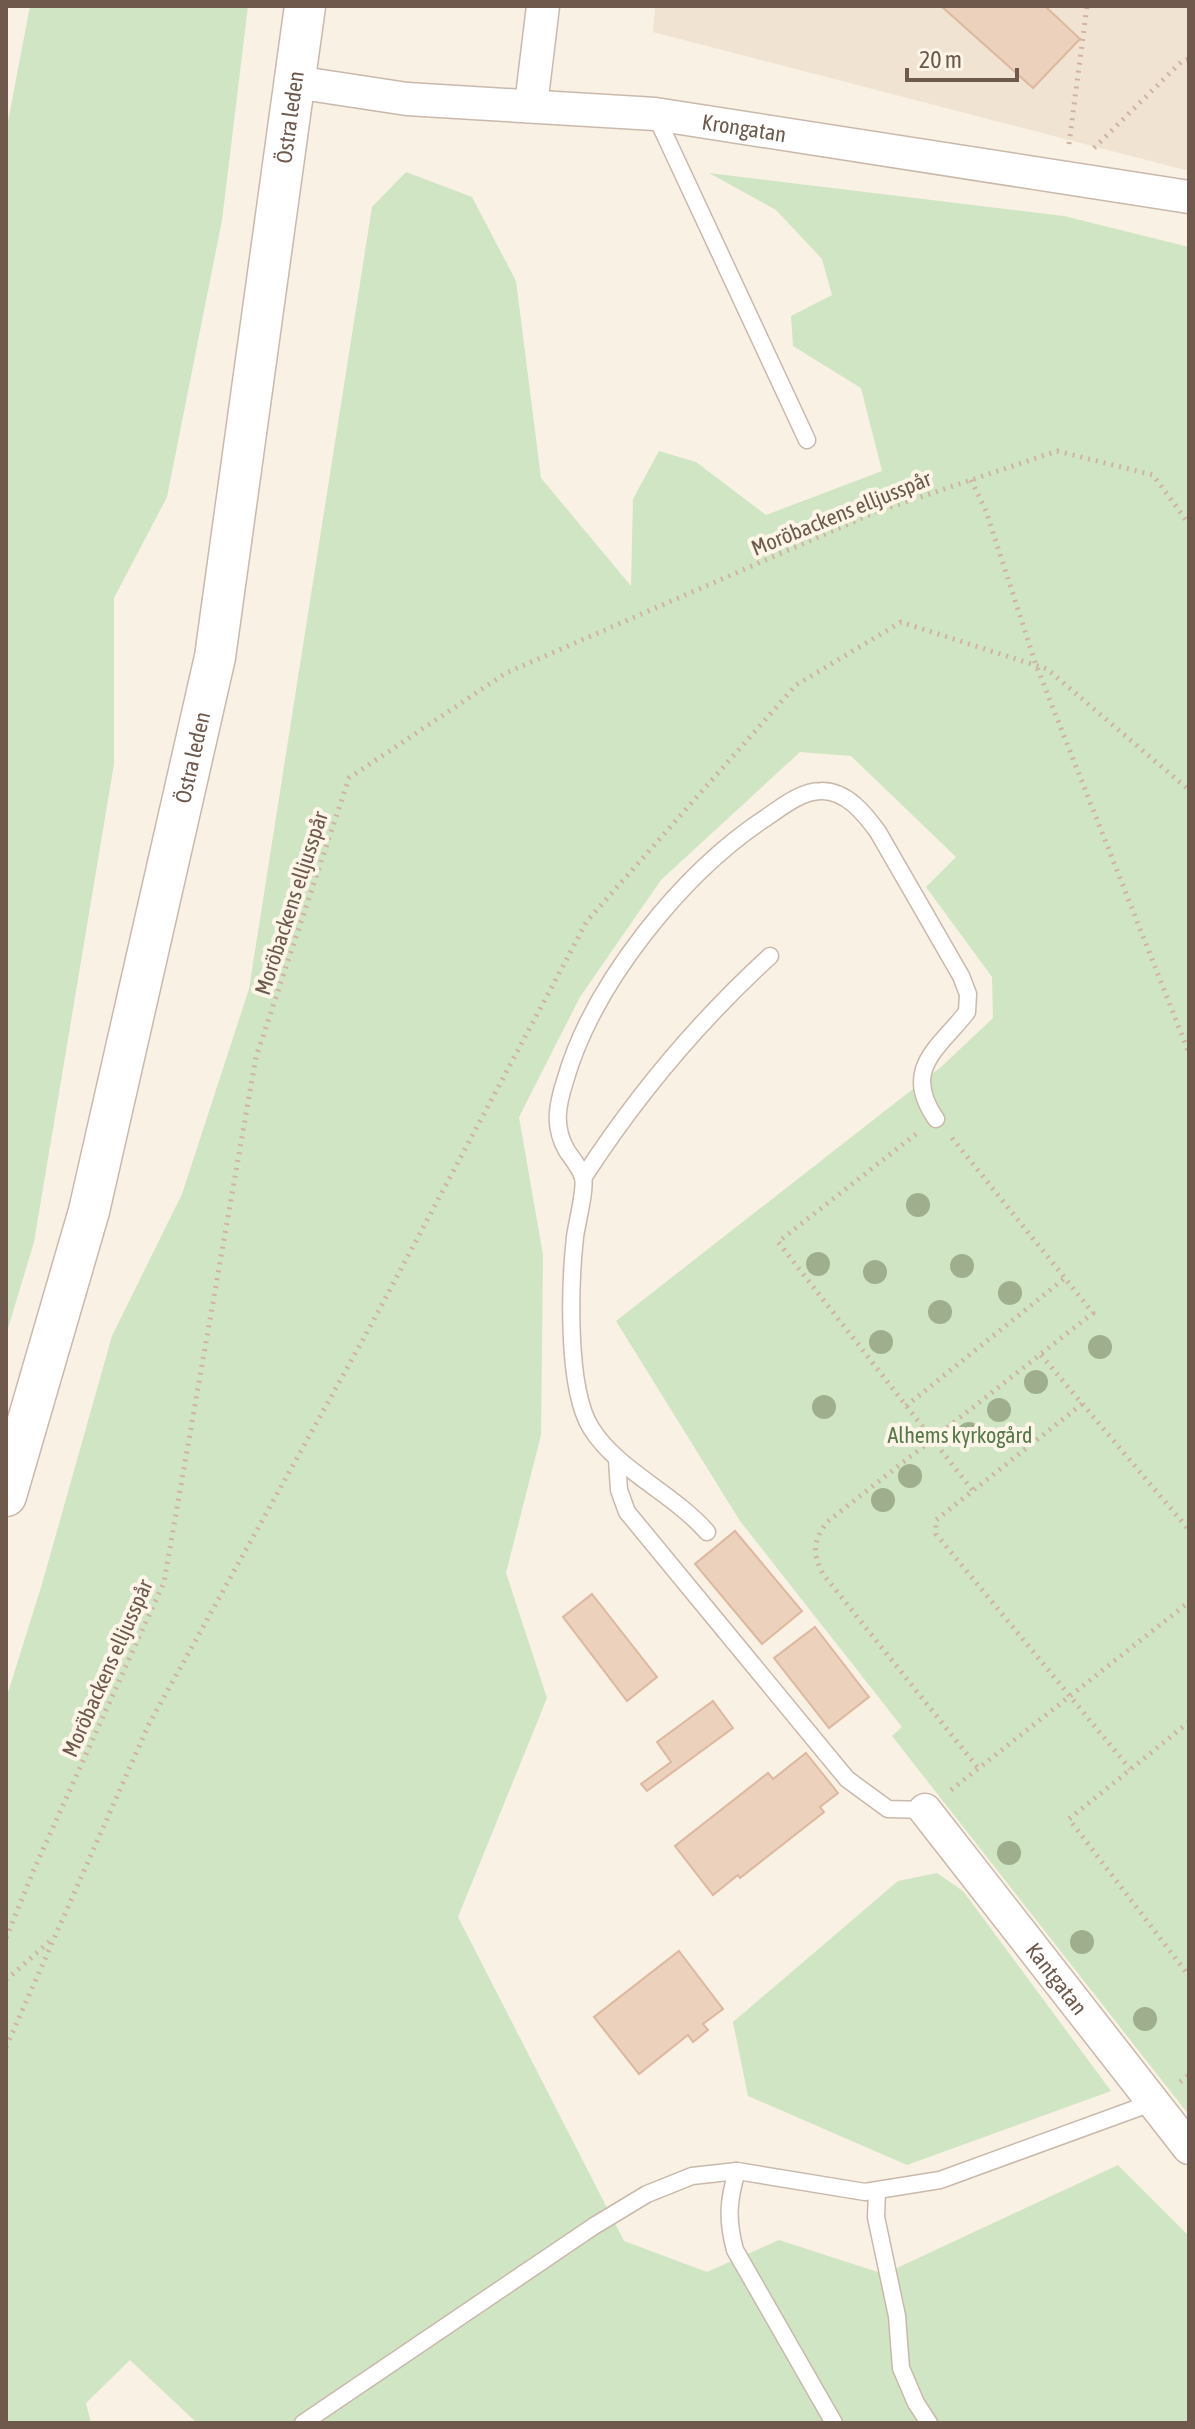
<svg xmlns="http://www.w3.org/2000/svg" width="1195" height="2429" viewBox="0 0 1195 2429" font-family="'Asap Condensed',sans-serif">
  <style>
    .residential { fill: #f0e3d2 }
    .green { fill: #d0e5c3 }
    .building { fill: #ecd1bd; stroke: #ddb89f; stroke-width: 2 }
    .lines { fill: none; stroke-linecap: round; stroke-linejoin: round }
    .service-casing { stroke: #c9b9ab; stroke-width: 19 }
    .minor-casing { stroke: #c9b9ab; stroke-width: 35 }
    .tertiary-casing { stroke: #c9b9ab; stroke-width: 43 }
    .path { stroke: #d0b4a1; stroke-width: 5; stroke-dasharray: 2 6; stroke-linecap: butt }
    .service { stroke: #fff; stroke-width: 16 }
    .minor { stroke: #fff; stroke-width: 32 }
    .tertiary { stroke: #fff; stroke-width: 40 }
    .tree { fill: #9faf8e }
    .labels { text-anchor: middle; stroke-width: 8; stroke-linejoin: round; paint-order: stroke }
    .street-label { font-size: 22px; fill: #6e594c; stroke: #fdf5e8 }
    .park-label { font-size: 22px; fill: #557948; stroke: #fdf5e8 }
  </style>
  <rect width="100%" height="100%" fill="#f9f1e3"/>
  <polygon class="residential" points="655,6 1189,6 1189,171 653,32"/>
  <g class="green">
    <polygon points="30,6 248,6 222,220 167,497 114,598 114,764 34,1242 6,1335 6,132"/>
    <polygon points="406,172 472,197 516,281 541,478 631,586 633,499 659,451 696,462 766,515 882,471 861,388 793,346 791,316 832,295 822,259 776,210 709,173 1064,216 1189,247 1189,2115 892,1736 902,1727 740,1521 616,1321 941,1067 993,1018 992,977 926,887 956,857 851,756 800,752 661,880 580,997 519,1117 543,1255 541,1435 506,1573 547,1698 458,1917 624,2241 707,2272 779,2240 884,2274 1118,2165 1189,2236 1189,2423 197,2423 130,2360 86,2403 91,2423 6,2423 6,1699 42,1584 112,1336 182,1194 249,989 372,207"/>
    <polygon points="937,1873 963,1891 1111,2091 907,2165 748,2096 733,2022 898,1881"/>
  </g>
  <g class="building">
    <polygon points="941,6 1045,6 1080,39 1033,88"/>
    <polygon points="735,1531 802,1611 762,1644 695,1564"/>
    <polygon points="592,1594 657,1677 627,1701 563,1617"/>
    <polygon points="815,1627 869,1697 829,1728 774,1658"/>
    <polygon points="713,1701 733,1728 647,1791 641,1784 671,1762 657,1742"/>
    <polygon points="806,1753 838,1793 820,1807 824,1812 740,1878 738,1875 713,1895 675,1846 768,1773 773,1779"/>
    <polygon points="679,1951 723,2009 703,2024 708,2030 693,2042 688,2035 639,2074 594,2017"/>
  </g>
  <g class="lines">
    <g class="service-casing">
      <g id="service">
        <polyline points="655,114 807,440"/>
        <path d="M583 1178C636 1096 698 1022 770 956"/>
        <polyline points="617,1459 619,1490 627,1512 847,1779 888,1809 925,1810"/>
        <path d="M707 1532C673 1493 617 1470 591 1428 566 1388 570 1283 575 1237 577 1222 586 1189 583 1177 580 1168 572 1158 567 1151 553 1127 557 1106 565 1081 593 983 683 872 767 817 783 806 802 791 821 791 846 790 865 814 878 832L961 976 968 994 967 1012C939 1048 901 1069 936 1119"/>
        <path d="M737 2171C728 2201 727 2220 735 2250L834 2423"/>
        <polyline points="877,2191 876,2217 897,2316 901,2368 916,2403 929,2423"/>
        <polyline points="303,2423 594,2226 647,2194 692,2176 737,2171 865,2192 940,2180 1154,2102"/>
      </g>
    </g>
    <g class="minor-casing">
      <g id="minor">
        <path id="s1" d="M295 82 407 99 655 114 1189 197"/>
        <polyline points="531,105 543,6"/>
        <path id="s2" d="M925 1810 1189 2148"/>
      </g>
    </g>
    <g class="tertiary-casing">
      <g id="tertiary">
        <path id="s3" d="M6 1496 89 1211 215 657 305 6"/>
      </g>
    </g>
    <g class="path">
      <polyline points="1069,144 1087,6"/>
      <polyline points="1094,148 1182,61 1189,59"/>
      <polyline points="971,480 986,511 1036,665 1189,1053"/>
      <polyline points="916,1134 778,1242 973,1491"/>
      <path d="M952 1138 1093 1313 827 1522C813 1541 812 1553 823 1574L978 1768"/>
      <polyline points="1041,1355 1189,1530"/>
      <polyline points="1082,1404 936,1520 936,1534 1130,1769"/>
      <polyline points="906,1406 1065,1278"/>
      <polyline points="1189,1722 1069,1819 1189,1976"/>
      <polyline points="951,1790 1189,1602"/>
      <polyline points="6,1938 35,1867 164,1582 256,1057 349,778 506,673 876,512 1057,451 1153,475 1189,524"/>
      <polyline points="6,1980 50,1941"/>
      <polyline points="6,2047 149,1724 371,1325 587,921 796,685 901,622 1047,669 1189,790"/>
      <polyline points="1180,2082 1189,2075"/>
    </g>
    <use href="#service" class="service"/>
    <use href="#minor" class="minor"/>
    <use href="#tertiary" class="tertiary"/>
  </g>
  <g class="tree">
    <circle cx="918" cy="1205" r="12"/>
    <circle cx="818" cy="1264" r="12"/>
    <circle cx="962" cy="1266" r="12"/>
    <circle cx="875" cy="1272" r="12"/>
    <circle cx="1010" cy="1293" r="12"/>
    <circle cx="940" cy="1312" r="12"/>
    <circle cx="881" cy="1342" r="12"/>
    <circle cx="1100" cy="1347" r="12"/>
    <circle cx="1036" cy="1382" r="12"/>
    <circle cx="824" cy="1407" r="12"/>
    <circle cx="999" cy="1410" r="12"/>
    <circle cx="969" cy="1434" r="12"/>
    <circle cx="910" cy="1476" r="12"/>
    <circle cx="883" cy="1500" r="12"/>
    <circle cx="1009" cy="1853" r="12"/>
    <circle cx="1082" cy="1942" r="12"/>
    <circle cx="1145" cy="2019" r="12"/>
  </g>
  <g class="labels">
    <g class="street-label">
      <text dy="8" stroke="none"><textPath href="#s3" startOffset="1410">Östra leden</textPath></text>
      <text dy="8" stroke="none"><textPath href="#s1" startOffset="452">Krongatan</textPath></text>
      <text transform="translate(841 513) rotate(-22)" y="8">Moröbackens elljusspår</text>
      <text dy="8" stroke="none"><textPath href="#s3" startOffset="762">Östra leden</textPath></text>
      <text transform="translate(291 903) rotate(-72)" y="8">Moröbackens elljusspår</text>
      <text transform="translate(107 1668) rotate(-66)" y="8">Moröbackens elljusspår</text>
      <text dy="8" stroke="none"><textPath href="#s2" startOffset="214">Kantgatan</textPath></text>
    </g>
    <g class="park-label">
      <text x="960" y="1443">Alhems kyrkogård</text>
    </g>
  </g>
  <rect width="1195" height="2429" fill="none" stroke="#6e594c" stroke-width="16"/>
  <path d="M907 68v12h110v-12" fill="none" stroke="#6e594c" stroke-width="4"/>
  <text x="919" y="68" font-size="24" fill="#6e594c" stroke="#fdf5e8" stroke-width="6" paint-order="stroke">20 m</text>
</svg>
